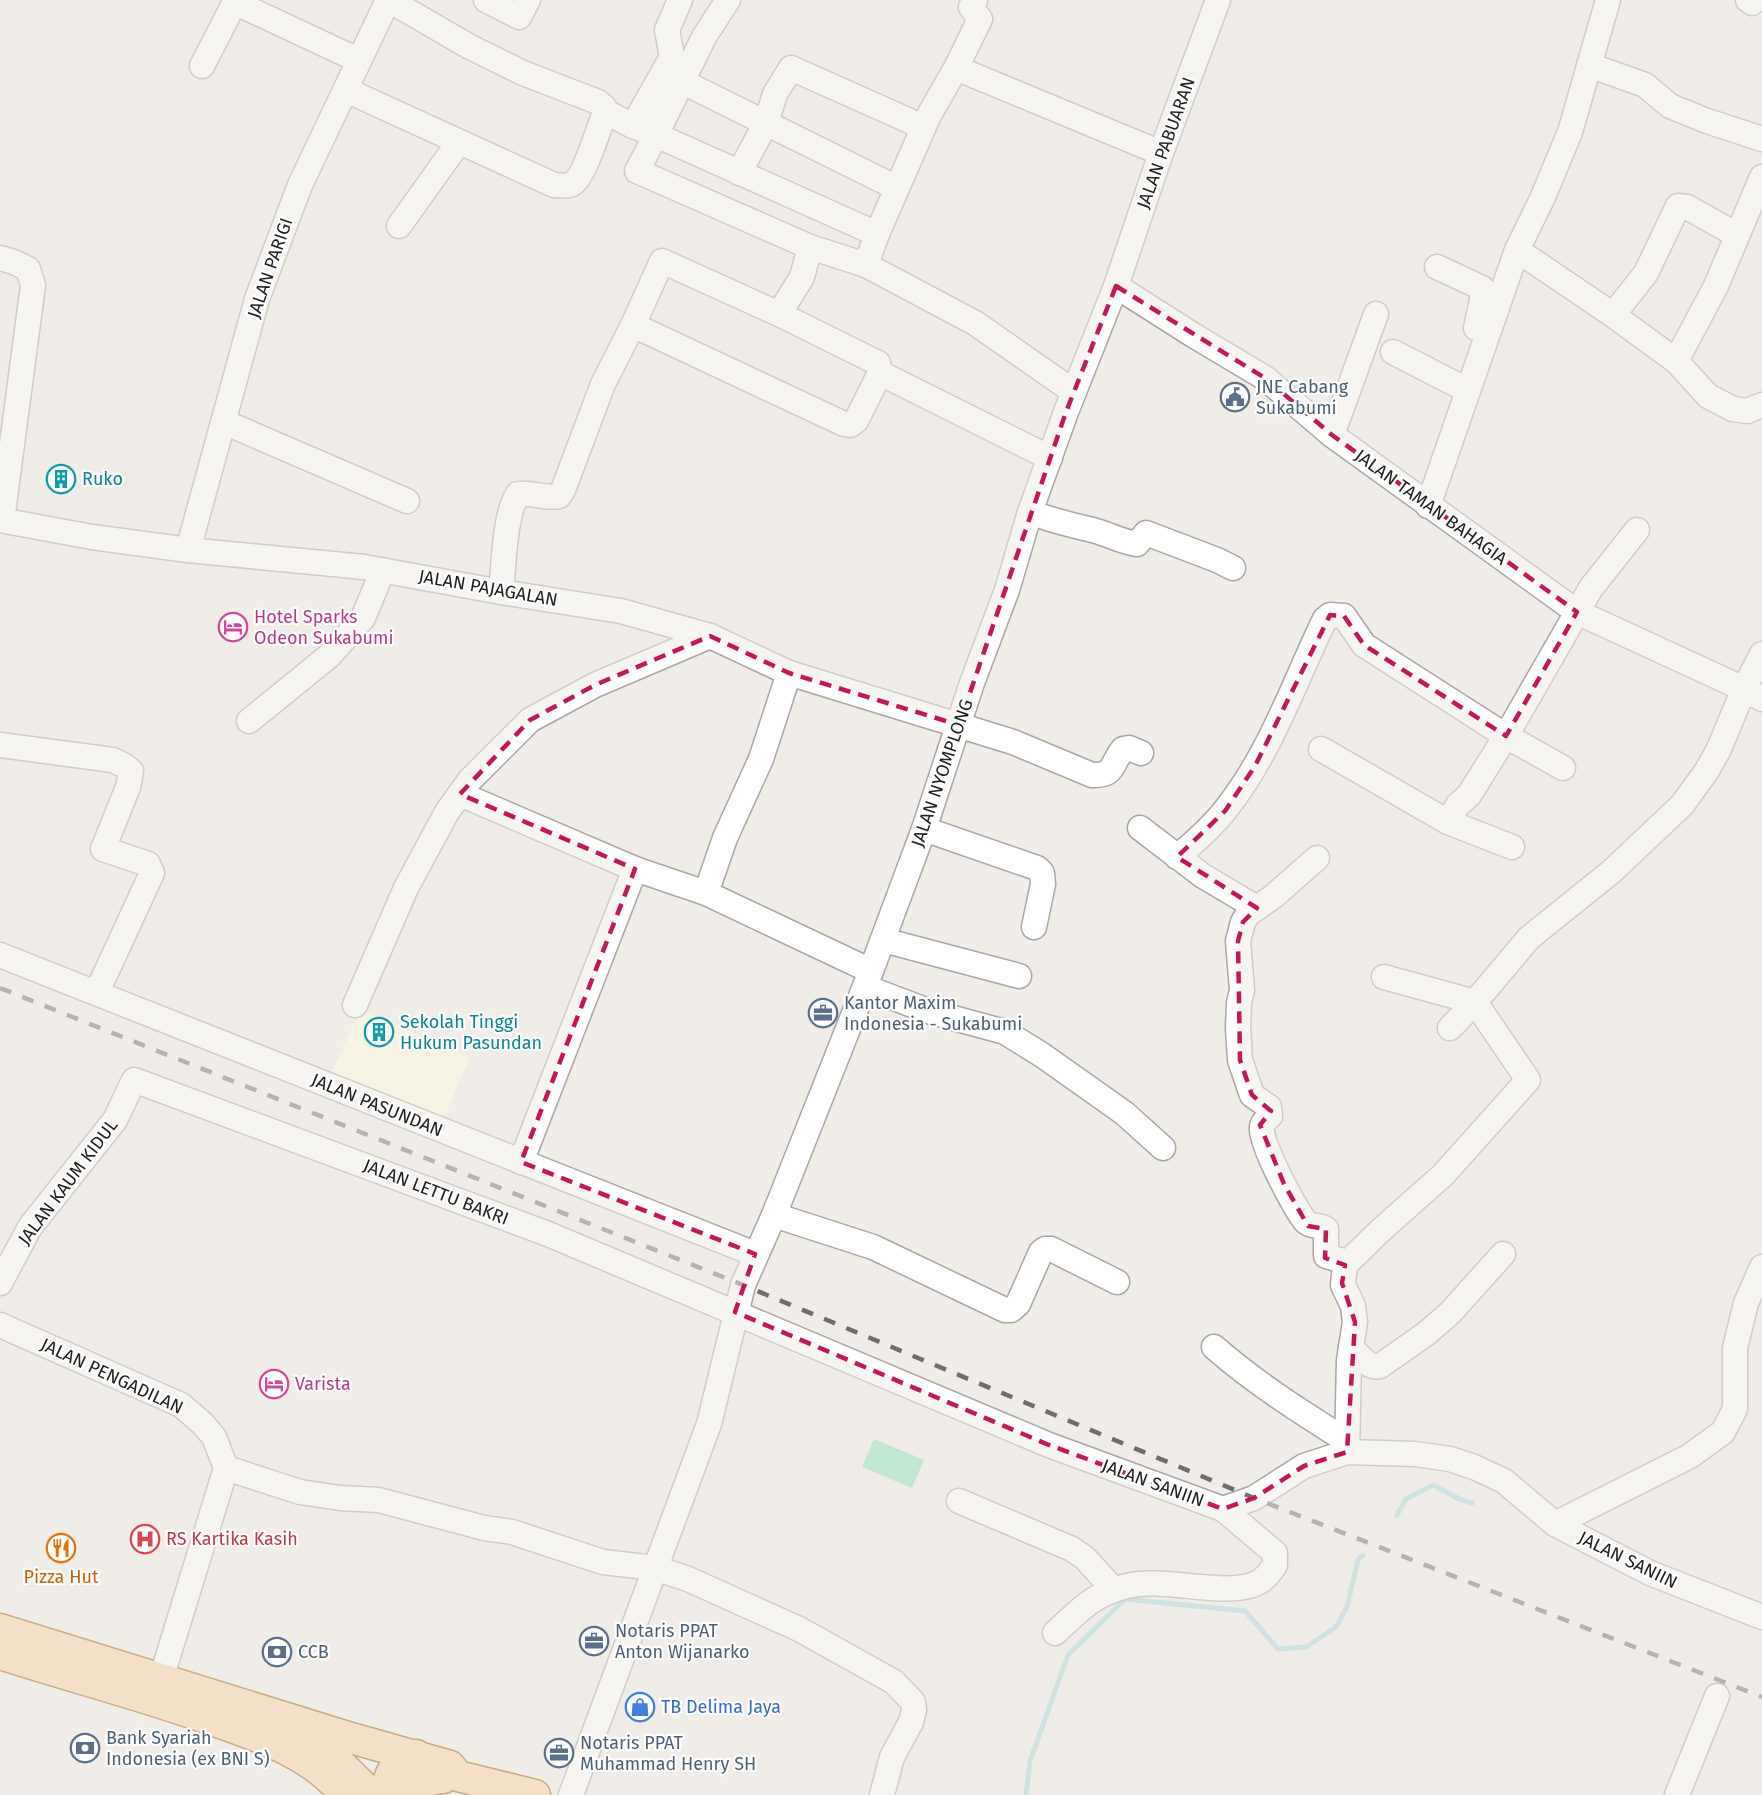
<svg xmlns="http://www.w3.org/2000/svg" width="1762" height="1795" viewBox="0 0 1762 1795" font-family="'Fira Sans',sans-serif">
  <style>
    .education { fill: #fefde1 }
    .pitch { fill: #87ddb7 }
    .lines { fill: none; stroke-linecap: round; stroke-linejoin: round }
    .stream { stroke: #a8d3dc; stroke-width: 5 }
    .minor-casing { stroke: #a7a7a7; stroke-width: 27 }
    .major-casing { stroke: #985f04; stroke-width: 33 }
    .minor { stroke: #fff; stroke-width: 24 }
    .major { stroke: #f9cfa2; stroke-width: 30 }
    .rail { stroke: #6e6e6e; stroke-width: 4.5; stroke-dasharray: 12 12; stroke-linecap: butt }
    .marked { fill: none; stroke: #c2185b; stroke-width: 4.5; stroke-dasharray: 12 8; stroke-linejoin: round }
    .labels { text-anchor: middle; stroke-width: 4.5; stroke-linejoin: round; paint-order: stroke }
    .street-label { font-size: 18px; fill: #202020; stroke: #fff }
    .service-label { font-size: 18px; fill: #4e5e75; stroke: #fff; text-anchor: start }
    .culture-label { font-size: 18px; fill: #0d838f; stroke: #fff; text-anchor: start }
    .hotel-label { font-size: 18px; fill: #b23c85; stroke: #fff; text-anchor: start }
    .health-label { font-size: 18px; fill: #be3a42; stroke: #fff; text-anchor: start }
    .food-label { font-size: 18px; fill: #c56008; stroke: #fff }
    .shop-label { font-size: 18px; fill: #366cbe; stroke: #fff; text-anchor: start }
  </style>
  <rect width="100%" height="100%" fill="#f0ece7"/>
  <polygon class="education" points="361,1009 470,1058 440,1125 330,1076"/>
  <polygon class="pitch" points="874,1439 924,1460 912,1488 862,1467"/>
  <g class="lines">
    <g class="stream">
      <polyline points="1397,1515 1406,1499 1433,1485 1461,1500 1472,1503"/>
      <polyline points="1026,1795 1030,1761 1068,1655 1125,1599 1245,1611 1278,1649 1306,1647 1336,1627 1347,1607 1358,1560 1363,1555"/>
    </g>
    <g class="minor-casing">
      <g id="minor">
        <polyline points="486,0 519,17 528,0"/>
        <polyline points="975,0 971,7 980,19 956,68 1161,153"/>
        <polyline points="1748,0 1752,3"/>
        <polyline points="234,2 358,60"/>
        <polyline points="1589,65 1645,85 1670,106 1707,121 1762,139"/>
        <polyline points="202,66 236,0"/>
        <polyline points="681,81 897,188"/>
        <path d="M346 90 554 185C560 185 566 187 572 184 584 178 598 130 604 115V107L598 102 523 73 470 47 389 0"/>
        <polyline points="604,111 633,126 656,135 704,37 728,0"/>
        <polyline points="633,126 672,57 667,30 680,0"/>
        <polyline points="739,173 766,123 775,94 791,68 923,127"/>
        <polyline points="399,226 459,142"/>
        <polyline points="877,234 866,265 975,323 1074,392"/>
        <polyline points="810,247 866,265"/>
        <polyline points="1517,250 1613,315 1676,361 1708,396 1733,409 1747,411 1762,405"/>
        <polyline points="0,258 14,262 28,269 33,285 2,520"/>
        <polyline points="1437,267 1482,288 1482,300 1476,328"/>
        <polyline points="1116,286 1193,335 1265,378 1332,435 1577,612 1744,689 1762,699"/>
        <polyline points="779,314 802,277 810,247 637,171 656,135 877,234 929,115 956,68"/>
        <polyline points="1613,315 1646,273 1678,206 1687,207 1737,235"/>
        <polyline points="1393,352 1463,388"/>
        <polyline points="1676,361 1716,286 1762,177"/>
        <polyline points="880,373 1050,458"/>
        <polyline points="224,422 407,501"/>
        <polyline points="1332,435 1376,314"/>
        <polyline points="1428,506 1517,250 1542,199 1570,132 1608,0"/>
        <path d="M1030 512C1052 521 1073 525 1096 531 1110 535 1122 542 1137 544L1146 533 1217 560 1233 568"/>
        <path d="M0 520 92 537 188 550 364 567 501 592 621 611 710 636 789 673 1013 742 1092 775C1115 776 1111 764 1123 749L1129 748 1141 753"/>
        <polyline points="188,550 257,299 300,185 388,0"/>
        <path d="M501 592C504 566 504 515 518 494 532 492 545 499 559 496L563 490 603 384 633 325 662 261 779 314 878 363 880 373 856 421 850 425 844 424 633 325"/>
        <polyline points="249,721 329,656 363,618 383,570"/>
        <polyline points="0,745 113,760 125,766 131,771 128,787 103,849 148,864 152,873 97,992"/>
        <polyline points="1321,749 1448,822 1458,805 1469,795 1506,736 1591,588 1637,530"/>
        <polyline points="460,794 635,869 706,893 871,971"/>
        <polyline points="1448,822 1512,847"/>
        <polyline points="1140,828 1203,876 1257,908"/>
        <polyline points="924,829 1037,868 1042,873 1043,884 1034,927"/>
        <path d="M1177 857C1195 842 1212 827 1226 809 1271 752 1294 683 1325 619L1330 615 1344 616 1364 645 1506 736 1563 768"/>
        <path d="M1317 858 1274 896 1248 914 1243 922 1238 941 1242 990 1239 1003 1238 1028 1240 1060 1252 1095 1269 1107 1270 1116C1267 1119 1262 1122 1262 1127 1259 1142 1295 1208 1305 1221 1311 1228 1320 1224 1326 1229V1256L1340 1260 1345 1265 1343 1285 1353 1306 1355 1322 1349 1360 1347 1452"/>
        <polyline points="706,893 725,838 761,759 789,673"/>
        <polyline points="883,940 1019,976"/>
        <polyline points="0,955 755,1254"/>
        <polyline points="865,987 931,1012 1005,1032 1042,1055 1124,1113 1163,1148"/>
        <polyline points="355,1005 406,888 447,812 470,780 530,720 595,685 710,636"/>
        <polyline points="1450,1028 1475,1002 1529,938 1611,872 1682,805 1706,772 1718,751 1744,689 1762,654"/>
        <polyline points="521,1162 635,869"/>
        <polyline points="774,1215 873,1247 1005,1310 1011,1310 1018,1304 1041,1252 1045,1249 1051,1249 1117,1282"/>
        <polyline points="1345,1265 1381,1230 1443,1175 1528,1080 1475,1002 1384,977"/>
        <polyline points="0,1283 30,1227 115,1120 134,1080 548,1234 1049,1445 1223,1509 1254,1498 1304,1466 1347,1452 1415,1454 1450,1459 1474,1467 1504,1481 1555,1524 1650,1573 1762,1617"/>
        <polyline points="0,1325 181,1405 202,1423 214,1437 226,1468 161,1679"/>
        <path d="M1214 1347C1255 1383 1301 1412 1347 1441"/>
        <path d="M1351 1347C1359 1355 1368 1369 1380 1366L1427 1333 1450 1313 1503 1254"/>
        <polyline points="226,1468 300,1492 340,1498 379,1500 484,1528 512,1532 603,1562 655,1568 688,1579 799,1629 894,1682 913,1702 914,1710 911,1722 892,1757 882,1795"/>
        <polyline points="959,1501 1072,1549 1085,1558 1113,1589"/>
        <polyline points="1555,1524 1690,1456 1723,1432 1735,1409 1735,1348 1746,1303 1762,1267"/>
        <path d="M1055 1633C1079 1611 1093 1594 1127 1586 1164 1576 1229 1599 1259 1582 1266 1578 1271 1571 1275 1565V1553L1223 1509"/>
        <polyline points="571,1795 709,1424 743,1285 774,1215 871,971 924,829 972,683 1007,590 1030,512 1066,412 1116,286 1161,153 1218,0"/>
        <polyline points="1677,1795 1717,1696"/>
      </g>
    </g>
    <g class="major-casing">
      <g id="major">
        <polyline points="0,1629 351,1738 450,1766 458,1776 535,1795"/>
        <path d="M0 1654C68 1676 138 1694 206 1718 255 1735 312 1753 345 1795"/>
        <polyline points="296,1729 329,1753 372,1795"/>
        <path d="M385 1795C389 1773 394 1762 416 1755"/>
        <polyline points="413,1795 414,1787 423,1781 443,1778"/>
      </g>
    </g>
    <use href="#minor" class="minor"/>
    <use href="#major" class="major"/>
    <polyline class="rail" points="0,988 743,1285 1254,1498 1762,1697"/>
  </g>
  <path d="M0 0H1762V1795H0ZM1116 286 1265 378 1332 435 1577 612 1506 736 1364 645 1344 616 1330 615 1255 766 1225 811 1177 857 1257 908 1243 922 1238 941 1240 1060 1252 1095 1271 1111 1260 1125 1284 1184 1308 1226 1326 1229 1325 1258 1345 1265 1342 1283 1355 1322 1347 1452 1304 1466 1254 1498 1223 1509 1049 1445 735 1312 755 1254 521 1162 635 869 460 794 530 720 595 685 710 636 789 673 959 725 1066 412Z" fill="#f0ece7" fill-opacity=".55" fill-rule="evenodd"/>
  <path class="marked" d="M1116 286 1265 378 1332 435 1577 612 1506 736 1364 645 1344 616 1330 615 1255 766 1225 811 1177 857 1257 908 1243 922 1238 941 1240 1060 1252 1095 1271 1111 1260 1125 1284 1184 1308 1226 1326 1229 1325 1258 1345 1265 1342 1283 1355 1322 1347 1452 1304 1466 1254 1498 1223 1509 1049 1445 735 1312 755 1254 521 1162 635 869 460 794 530 720 595 685 710 636 789 673 959 725 1066 412Z"/>
  <defs>
    <g id="civic-ring" transform="scale(1.5)"><circle r="9.5" fill="#fff" stroke="#5c6f8a" stroke-width="1.5"/><path d="M-.6-6.5H3V-4.5H.6V-3L4-1V1h2V6H-6V1h2V-1L-.6-3ZM-1.2 2.5V6h2.4V2.5Z" fill="#5c6f8a"/></g>
    <g id="building-ring" transform="scale(1.5)"><circle r="9.5" fill="#fff" stroke="#0f9aa8" stroke-width="1.5"/><path d="M-4-6H4V6H1V3H-1V6H-4ZM-2.5-4.3h1.7v1.8h-1.7ZM.8-4.3h1.7v1.8H.8ZM-2.5-1h1.7V.8h-1.7ZM.8-1h1.7V.8H.8Z" fill="#0f9aa8"/></g>
    <g id="hotel-ring" transform="scale(1.5)"><circle r="9.5" fill="#fff" stroke="#d1479c" stroke-width="1.5"/><path d="M-6-4.5h1.5V1H6V5H4.5V3h-9V5H-6ZM-4 0a1.8 1.8 0 1 1 3.6 0ZM.5 0V-2.5h3Q6-2.5 6 0Z" fill="#d1479c"/></g>
    <g id="office-ring" transform="scale(1.5)"><circle r="9.5" fill="#fff" stroke="#5c6f8a" stroke-width="1.5"/><path d="M-6-3h4V-5.5h4V-3h4V5H-6ZM-1-4.5V-3h2v-1.5ZM-6 0V1H6V0Z" fill="#5c6f8a"/></g>
    <g id="hospital-ring" transform="scale(1.5)"><circle r="9.5" fill="#fff" stroke="#e0444e" stroke-width="1.5"/><path d="M-5-5h3v3.5h4V-5h3V5h-3V1.5h-4V5h-3Z" fill="#e0444e"/></g>
    <g id="restaurant-ring" transform="scale(1.5)"><circle r="9.5" fill="#fff" stroke="#e8710a" stroke-width="1.5"/><path d="M-5-6h1v4h1v-4h1v4h1v-4h1v5L-1.5 .5V6h-2V.5L-5-1ZM5-6V6H3V1.5H1.5Q1.5-4 5-6Z" fill="#e8710a"/></g>
    <g id="bank-ring" transform="scale(1.5)"><circle r="9.5" fill="#fff" stroke="#5c6f8a" stroke-width="1.5"/><path d="M-6-4H6V4H-6ZM0-2.3a2.3 2.3 0 1 0 0 4.6a2.3 2.3 0 1 0 0-4.6Z" fill="#5c6f8a"/></g>
    <g id="shop-ring" transform="scale(1.5)"><circle r="9.5" fill="#fff" stroke="#3f7fe0" stroke-width="1.5"/><path d="M-5-2.5h2.3a2.7 3.5 0 0 1 5.4 0H5L5.5 6h-11ZM-1.5-2.5h3a1.5 2.3 0 0 0-3 0Z" fill="#3f7fe0"/></g>
  </defs>
  <g fill-rule="evenodd">
    <use href="#civic-ring" x="1235" y="397"/>
    <use href="#building-ring" x="61" y="479"/>
    <use href="#hotel-ring" x="233" y="627"/>
    <use href="#office-ring" x="823" y="1013"/>
    <use href="#building-ring" x="379" y="1032"/>
    <use href="#hotel-ring" x="274" y="1384"/>
    <use href="#hospital-ring" x="145" y="1539"/>
    <use href="#restaurant-ring" x="61" y="1548"/>
    <use href="#office-ring" x="594" y="1641"/>
    <use href="#bank-ring" x="277" y="1652"/>
    <use href="#shop-ring" x="640" y="1707"/>
    <use href="#bank-ring" x="85" y="1748"/>
    <use href="#office-ring" x="559" y="1753"/>
  </g>
  <g class="labels">
    <g class="street-label">
      <text transform="translate(1166 143) rotate(-70)" y="6">JALAN PABUARAN</text>
      <text transform="translate(270 268) rotate(-71)" y="6">JALAN PARIGI</text>
      <text transform="translate(1431 507) rotate(36)" y="6">JALAN TAMAN BAHAGIA</text>
      <text transform="translate(488 588) rotate(10)" y="6">JALAN PAJAGALAN</text>
      <text transform="translate(942 773) rotate(-71)" y="6">JALAN NYOMPLONG</text>
      <text transform="translate(377 1105) rotate(22)" y="6">JALAN PASUNDAN</text>
      <text transform="translate(68 1182) rotate(-53)" y="6">JALAN KAUM KIDUL</text>
      <text transform="translate(436 1192) rotate(21)" y="6">JALAN LETTU BAKRI</text>
      <text transform="translate(112 1376) rotate(25)" y="6">JALAN PENGADILAN</text>
      <text transform="translate(1153 1483) rotate(20)" y="6">JALAN SANIIN</text>
      <text transform="translate(1628 1560) rotate(26)" y="6">JALAN SANIIN</text>
    </g>
    <g class="service-label">
      <text x="1256" y="393">JNE Cabang<tspan x="1256" dy="21">Sukabumi</tspan></text>
      <text x="844" y="1009">Kantor Maxim<tspan x="844" dy="21">Indonesia - Sukabumi</tspan></text>
      <text x="615" y="1637">Notaris PPAT<tspan x="615" dy="21">Anton Wijanarko</tspan></text>
      <text x="298" y="1658">CCB</text>
      <text x="106" y="1744">Bank Syariah<tspan x="106" dy="21">Indonesia (ex BNI S)</tspan></text>
      <text x="580" y="1749">Notaris PPAT<tspan x="580" dy="21">Muhammad Henry SH</tspan></text>
    </g>
    <g class="culture-label">
      <text x="82" y="485">Ruko</text>
      <text x="400" y="1028">Sekolah Tinggi<tspan x="400" dy="21">Hukum Pasundan</tspan></text>
    </g>
    <g class="hotel-label">
      <text x="254" y="623">Hotel Sparks<tspan x="254" dy="21">Odeon Sukabumi</tspan></text>
      <text x="295" y="1390">Varista</text>
    </g>
    <g class="health-label">
      <text x="166" y="1545">RS Kartika Kasih</text>
    </g>
    <g class="food-label">
      <text x="61" y="1583">Pizza Hut</text>
    </g>
    <g class="shop-label">
      <text x="661" y="1713">TB Delima Jaya</text>
    </g>
  </g>
</svg>
